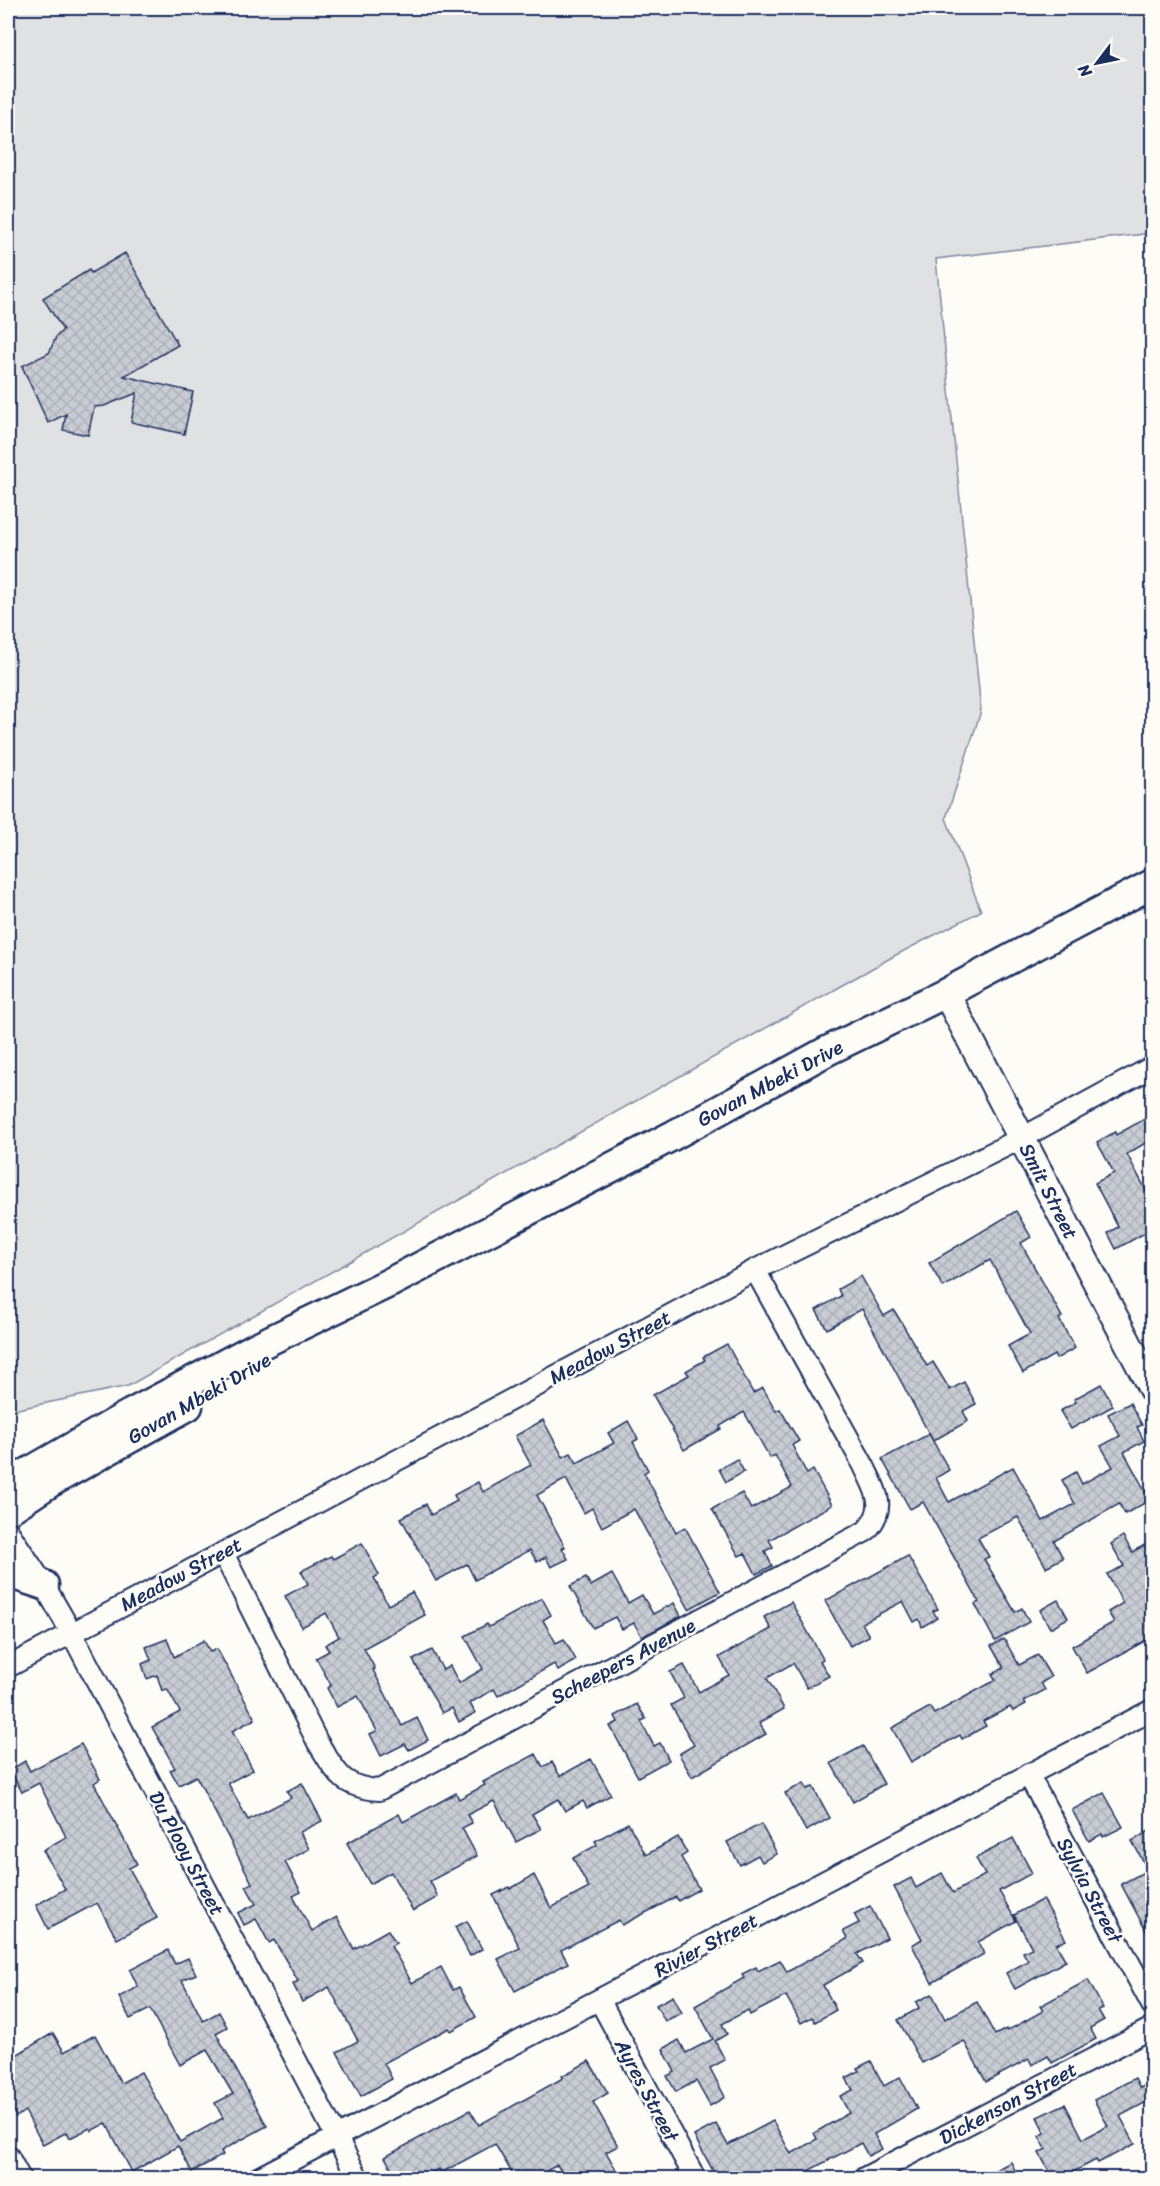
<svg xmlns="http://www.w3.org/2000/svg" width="1160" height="2186" viewBox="0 0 1160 2186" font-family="Sriracha,sans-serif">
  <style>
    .grass { fill: #e0e1e3; stroke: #7e88a0; stroke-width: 1.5 }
    .building { fill: url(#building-cross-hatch); stroke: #1b2f5e; stroke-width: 1.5 }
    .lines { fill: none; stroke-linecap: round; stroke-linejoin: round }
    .minor-casing { stroke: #1b2f5e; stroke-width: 24 }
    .tertiary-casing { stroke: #1b2f5e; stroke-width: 30 }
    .secondary-casing { stroke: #1b2f5e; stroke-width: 33 }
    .minor { stroke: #fdfcf7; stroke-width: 20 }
    .tertiary { stroke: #fdfcf7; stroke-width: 26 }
    .secondary { stroke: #fdfcf7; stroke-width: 28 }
    .labels { text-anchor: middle; stroke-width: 5; stroke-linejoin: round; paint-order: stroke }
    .street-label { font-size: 20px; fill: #1b2f5e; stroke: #fdfcf7 }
  </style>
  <defs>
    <pattern id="building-cross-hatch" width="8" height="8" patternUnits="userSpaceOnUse" patternTransform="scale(1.5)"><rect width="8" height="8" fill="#c9ccd3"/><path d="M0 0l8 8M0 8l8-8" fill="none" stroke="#acb0b8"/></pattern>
  </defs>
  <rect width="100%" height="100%" fill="#fdfcf7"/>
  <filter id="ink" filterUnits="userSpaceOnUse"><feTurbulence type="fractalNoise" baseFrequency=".0167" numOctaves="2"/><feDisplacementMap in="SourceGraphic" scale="12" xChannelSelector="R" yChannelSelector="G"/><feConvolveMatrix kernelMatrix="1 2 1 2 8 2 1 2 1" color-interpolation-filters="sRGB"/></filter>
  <g filter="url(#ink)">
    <polygon class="grass" points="8,8 1152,8 1152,233 936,259 981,711 946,818 981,911 894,956 128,1386 8,1411"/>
    <g class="building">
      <polygon points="125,253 178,345 124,376 193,392 184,434 131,422 137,393 104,406 94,407 88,435 63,430 66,414 48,423 22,366 49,353 56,337 63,330 43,298 89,270 91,273"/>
      <polygon points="1152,1115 1152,1139 1127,1154 1152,1202 1152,1229 1116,1249 1108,1233 1118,1227 1095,1183 1114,1173 1097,1142 1115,1132 1116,1135"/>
      <polygon points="1016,1211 1031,1237 1021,1243 1062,1317 1059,1319 1075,1348 1056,1359 1054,1355 1023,1373 1008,1346 1030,1334 990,1260 943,1287 929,1263"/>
      <polygon points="861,1276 884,1316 894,1310 927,1366 933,1362 950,1390 964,1382 976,1404 963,1411 968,1421 933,1441 862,1309 827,1329 816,1310 841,1296 838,1289"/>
      <polygon points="727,1344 753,1393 763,1388 776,1411 780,1409 799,1441 792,1445 807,1474 813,1470 832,1505 769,1540 773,1547 765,1551 772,1566 756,1574 745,1553 739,1556 712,1509 742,1493 751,1509 792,1487 775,1455 770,1458 744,1412 720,1426 721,1429 684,1450 653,1395 689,1375 686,1371 705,1360 703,1357"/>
      <polygon points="1101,1384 1113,1406 1071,1429 1060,1411 1076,1402 1074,1399"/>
      <polygon points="1130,1403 1142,1425 1137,1427 1144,1441 1124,1452 1150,1500 1125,1514 1119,1504 1054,1541 1063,1558 1046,1567 1018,1517 978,1538 989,1557 984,1559 1015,1612 1022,1608 1029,1622 995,1641 975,1604 979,1602 923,1502 910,1509 882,1459 929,1434 949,1470 936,1478 949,1502 1013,1467 1043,1521 1075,1504 1062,1480 1076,1472 1082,1484 1113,1467 1101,1446 1120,1436 1108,1414"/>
      <polygon points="543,1420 563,1457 571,1453 577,1463 614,1443 608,1433 628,1421 638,1439 633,1442 648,1470 644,1473 676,1532 685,1527 720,1592 689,1609 634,1509 602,1527 592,1508 584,1513 566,1479 537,1495 565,1547 562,1548 568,1559 551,1567 546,1557 537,1562 530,1550 475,1580 467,1564 436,1581 401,1518 426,1504 431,1515 457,1501 454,1495 478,1482 483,1492 531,1465 515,1436"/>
      <polygon points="737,1459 744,1472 726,1482 719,1469"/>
      <polygon points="1123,1536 1132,1552 1152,1541 1152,1637 1087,1673 1072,1646 1114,1622 1108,1612 1123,1603 1107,1574 1124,1566 1111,1544"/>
      <polygon points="362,1543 379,1575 374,1578 388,1605 412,1592 425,1615 364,1648 375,1669 373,1670 402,1726 417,1718 428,1740 409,1750 405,1744 381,1756 370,1734 377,1731 358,1696 337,1707 327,1688 331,1685 316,1658 329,1651 325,1645 339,1637 326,1613 302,1627 285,1596 308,1584 301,1571 331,1556 333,1559"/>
      <polygon points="908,1556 938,1609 933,1611 937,1618 922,1627 919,1619 914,1622 903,1601 862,1623 869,1636 850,1646 825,1601"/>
      <polygon points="612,1574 628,1603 642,1595 653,1614 674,1603 681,1616 642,1637 634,1623 622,1629 615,1617 593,1628 570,1586 586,1578 591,1586"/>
      <polygon points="542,1598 551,1615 543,1620 556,1643 564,1639 576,1660 558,1671 554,1664 498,1696 494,1689 470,1703 475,1713 459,1722 452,1708 442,1713 413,1660 432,1650 443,1670 450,1666 459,1683 483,1669 465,1636 487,1624 489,1627"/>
      <polygon points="1058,1600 1068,1618 1050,1628 1040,1610"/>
      <polygon points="791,1602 823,1659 820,1661 829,1676 807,1688 793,1663 767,1678 784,1709 759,1723 766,1734 692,1777 679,1754 694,1745 671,1705 684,1698 670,1672 684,1665 699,1692 729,1675 719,1657 771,1629 764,1617"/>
      <polygon points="167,1639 174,1657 204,1640 210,1652 217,1649 255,1719 232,1731 253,1770 228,1783 248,1820 291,1798 287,1791 302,1783 322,1821 300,1832 309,1849 285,1862 301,1892 293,1896 312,1931 337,1917 354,1949 388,1930 396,1943 391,1946 412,1983 441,1967 453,1990 459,1987 476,2017 451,2031 449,2028 384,2063 392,2079 361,2096 337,2052 358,2041 329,1987 302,2002 293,1984 298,1981 274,1940 269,1943 256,1919 244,1925 238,1913 256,1904 246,1886 252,1883 196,1776 179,1785 170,1770 175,1768 152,1727 180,1712 167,1689 162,1691 157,1675 147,1679 142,1664 151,1660 146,1647"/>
      <polygon points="1004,1639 1019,1665 1038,1655 1051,1677 1041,1683 1045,1690 1024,1701 1026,1704 1013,1711 1010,1707 983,1721 986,1726 962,1739 960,1735 911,1762 892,1728 930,1707 934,1714 996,1680 992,1674 1004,1668 991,1646"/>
      <polygon points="637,1704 646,1719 641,1721 654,1746 660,1743 669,1760 638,1777 610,1726 618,1722 615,1716"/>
      <polygon points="81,1744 100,1779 94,1783 137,1864 129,1868 157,1918 117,1939 97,1903 48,1929 36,1905 65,1889 43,1850 66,1837 39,1783 22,1792 10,1770 25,1761 30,1771"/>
      <polygon points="863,1746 884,1784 853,1802 831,1763"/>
      <polygon points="536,1754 543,1767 552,1762 560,1776 591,1759 611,1795 587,1808 583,1801 565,1811 558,1799 532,1814 541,1829 516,1842 494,1801 467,1815 472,1823 462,1828 477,1856 430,1881 438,1897 413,1911 391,1872 370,1884 347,1843 399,1814 403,1822 456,1793 459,1799 485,1785 483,1782"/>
      <polygon points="804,1783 807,1789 813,1787 830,1818 806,1831 785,1793"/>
      <polygon points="1104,1793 1123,1827 1103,1837 1102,1834 1089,1841 1072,1810"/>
      <polygon points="628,1823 646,1855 678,1837 687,1853 681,1857 699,1889 678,1901 676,1897 622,1925 619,1920 561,1950 568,1963 515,1991 498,1959 520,1948 493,1895 509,1887 510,1889 534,1875 551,1908 589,1888 573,1858 597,1845 595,1841"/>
      <polygon points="761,1824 777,1854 762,1862 758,1855 740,1865 727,1842"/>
      <polygon points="1152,1829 1152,1942 1121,1884 1148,1870 1132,1841"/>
      <polygon points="1013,1838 1032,1873 999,1891 1016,1921 978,1942 984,1954 932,1983 912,1945 922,1939 894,1887 911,1878 916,1888 942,1873 953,1893 985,1875 976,1858"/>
      <polygon points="1043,1899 1066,1940 1056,1944 1066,1961 1015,1989 1006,1973 1028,1961 1023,1952 1032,1948 1014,1915"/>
      <polygon points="870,1906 887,1938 857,1954 863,1963 823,1985 836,2010 815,2022 812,2017 801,2023 786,1996 750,2015 748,2010 722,2024 727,2034 715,2041 725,2060 710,2068 725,2097 710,2106 696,2081 676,2092 667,2076 675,2072 663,2049 679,2040 686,2053 713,2039 695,2006 744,1978 742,1974 756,1967 758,1971 780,1960 787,1972 847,1939 843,1931 859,1923 854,1914"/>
      <polygon points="467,1921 482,1949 470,1956 455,1927"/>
      <polygon points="168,1950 175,1964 188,1958 196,1974 182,1980 203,2021 219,2012 227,2027 216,2033 267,2126 221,2151 223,2155 192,2172 178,2146 132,2172 106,2123 91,2131 90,2128 70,2138 67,2132 43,2145 25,2111 16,2117 8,2102 8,2060 53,2033 64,2052 95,2035 121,2083 141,2072 180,2142 223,2118 215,2103 233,2094 207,2050 180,2065 150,2009 130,2019 119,1997 138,1987 130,1970"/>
      <polygon points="1088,1980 1103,2008 1098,2010 1104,2020 1090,2028 1096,2039 1052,2063 1048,2056 1032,2065 1029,2059 986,2082 964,2041 922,2063 898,2020 919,2008 916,2002 932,1994 945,2019 977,2002 995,2035 1006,2029 1007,2031 1043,2011 1040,2006"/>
      <polygon points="673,1996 682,2013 665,2021 656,2005"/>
      <polygon points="589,2061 608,2093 593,2102 618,2146 606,2152 621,2178 566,2178 557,2165 534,2178 515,2178 495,2144 441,2173 439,2169 422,2178 397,2178 385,2157 470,2110 479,2125 563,2078 562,2076"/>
      <polygon points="871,2061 884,2086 900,2077 917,2109 874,2134 882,2149 868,2156 861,2143 806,2172 809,2178 717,2178 694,2136 716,2124 728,2145 773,2121 791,2154 817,2139 814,2133 849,2113 840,2096 853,2090 846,2078 859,2071 857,2068"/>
      <polygon points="1135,2078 1140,2088 1144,2086 1152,2099 1120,2116 1135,2144 1098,2163 1096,2160 1071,2173 1074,2178 1053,2178 1039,2153 1046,2149 1039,2136 1045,2133 1037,2117 1065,2104 1083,2139 1108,2126 1094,2100"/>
      <polygon points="1011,2162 1019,2178 980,2178"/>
    </g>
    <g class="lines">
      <g class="minor-casing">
        <g id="minor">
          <polyline points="8,1531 44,1585 71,1632 358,2178"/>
          <path d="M223 1553 318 1743C337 1773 341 1787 379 1790L866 1531C888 1507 876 1492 864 1466L755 1270"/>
          <polyline points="8,1667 755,1270 1022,1138 1152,1067"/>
          <polyline points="1028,1774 1152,2005"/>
          <polyline points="600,2001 695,2178"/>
          <polyline points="8,2156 20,2178"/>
          <polyline points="258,2178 1152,1710"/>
          <polyline points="864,2178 1152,2028"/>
        </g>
      </g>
      <g class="tertiary-casing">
        <polyline id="tertiary" points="946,993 1152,1389"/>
      </g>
      <g class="secondary-casing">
        <g id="secondary">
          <polyline points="8,1484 130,1414 256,1347 389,1283 672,1136 827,1051 946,993 1152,884"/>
          <polyline points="8,1510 51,1482 188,1406"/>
          <polyline points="8,1573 44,1585"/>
        </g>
      </g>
      <use href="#minor" class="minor"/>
      <use href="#tertiary" class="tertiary"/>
      <use href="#secondary" class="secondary"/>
    </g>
  </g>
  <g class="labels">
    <g class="street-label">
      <text transform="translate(770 1083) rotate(-28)" y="7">Govan Mbeki Drive</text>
      <text transform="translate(1049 1191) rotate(63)" y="7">Smit Street</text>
      <text transform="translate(610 1347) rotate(-28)" y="7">Meadow Street</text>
      <text transform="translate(199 1398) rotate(-30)" y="7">Govan Mbeki Drive</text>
      <text transform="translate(181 1574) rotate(-28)" y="7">Meadow Street</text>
      <text transform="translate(623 1661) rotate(-28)" y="7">Scheepers Avenue</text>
      <text transform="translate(187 1853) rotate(62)" y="7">Du Plooy Street</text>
      <text transform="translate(1090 1890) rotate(62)" y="7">Sylvia Street</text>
      <text transform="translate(706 1945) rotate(-28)" y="7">Rivier Street</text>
      <text transform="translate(647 2090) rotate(62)" y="7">Ayres Street</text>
      <text transform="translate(1008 2103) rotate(-28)" y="7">Dickenson Street</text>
    </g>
  </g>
  <rect width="1160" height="2186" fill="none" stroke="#fdfcf7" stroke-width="30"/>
  <rect x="15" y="15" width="1130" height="2156" fill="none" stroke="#1b2f5e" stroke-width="2" filter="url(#ink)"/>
  <g transform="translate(1097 63) rotate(238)" stroke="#fdfcf7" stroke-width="4.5" paint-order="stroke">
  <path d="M0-4.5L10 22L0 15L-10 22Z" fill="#1b2f5e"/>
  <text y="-9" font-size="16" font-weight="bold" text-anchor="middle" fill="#1b2f5e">N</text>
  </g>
</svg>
